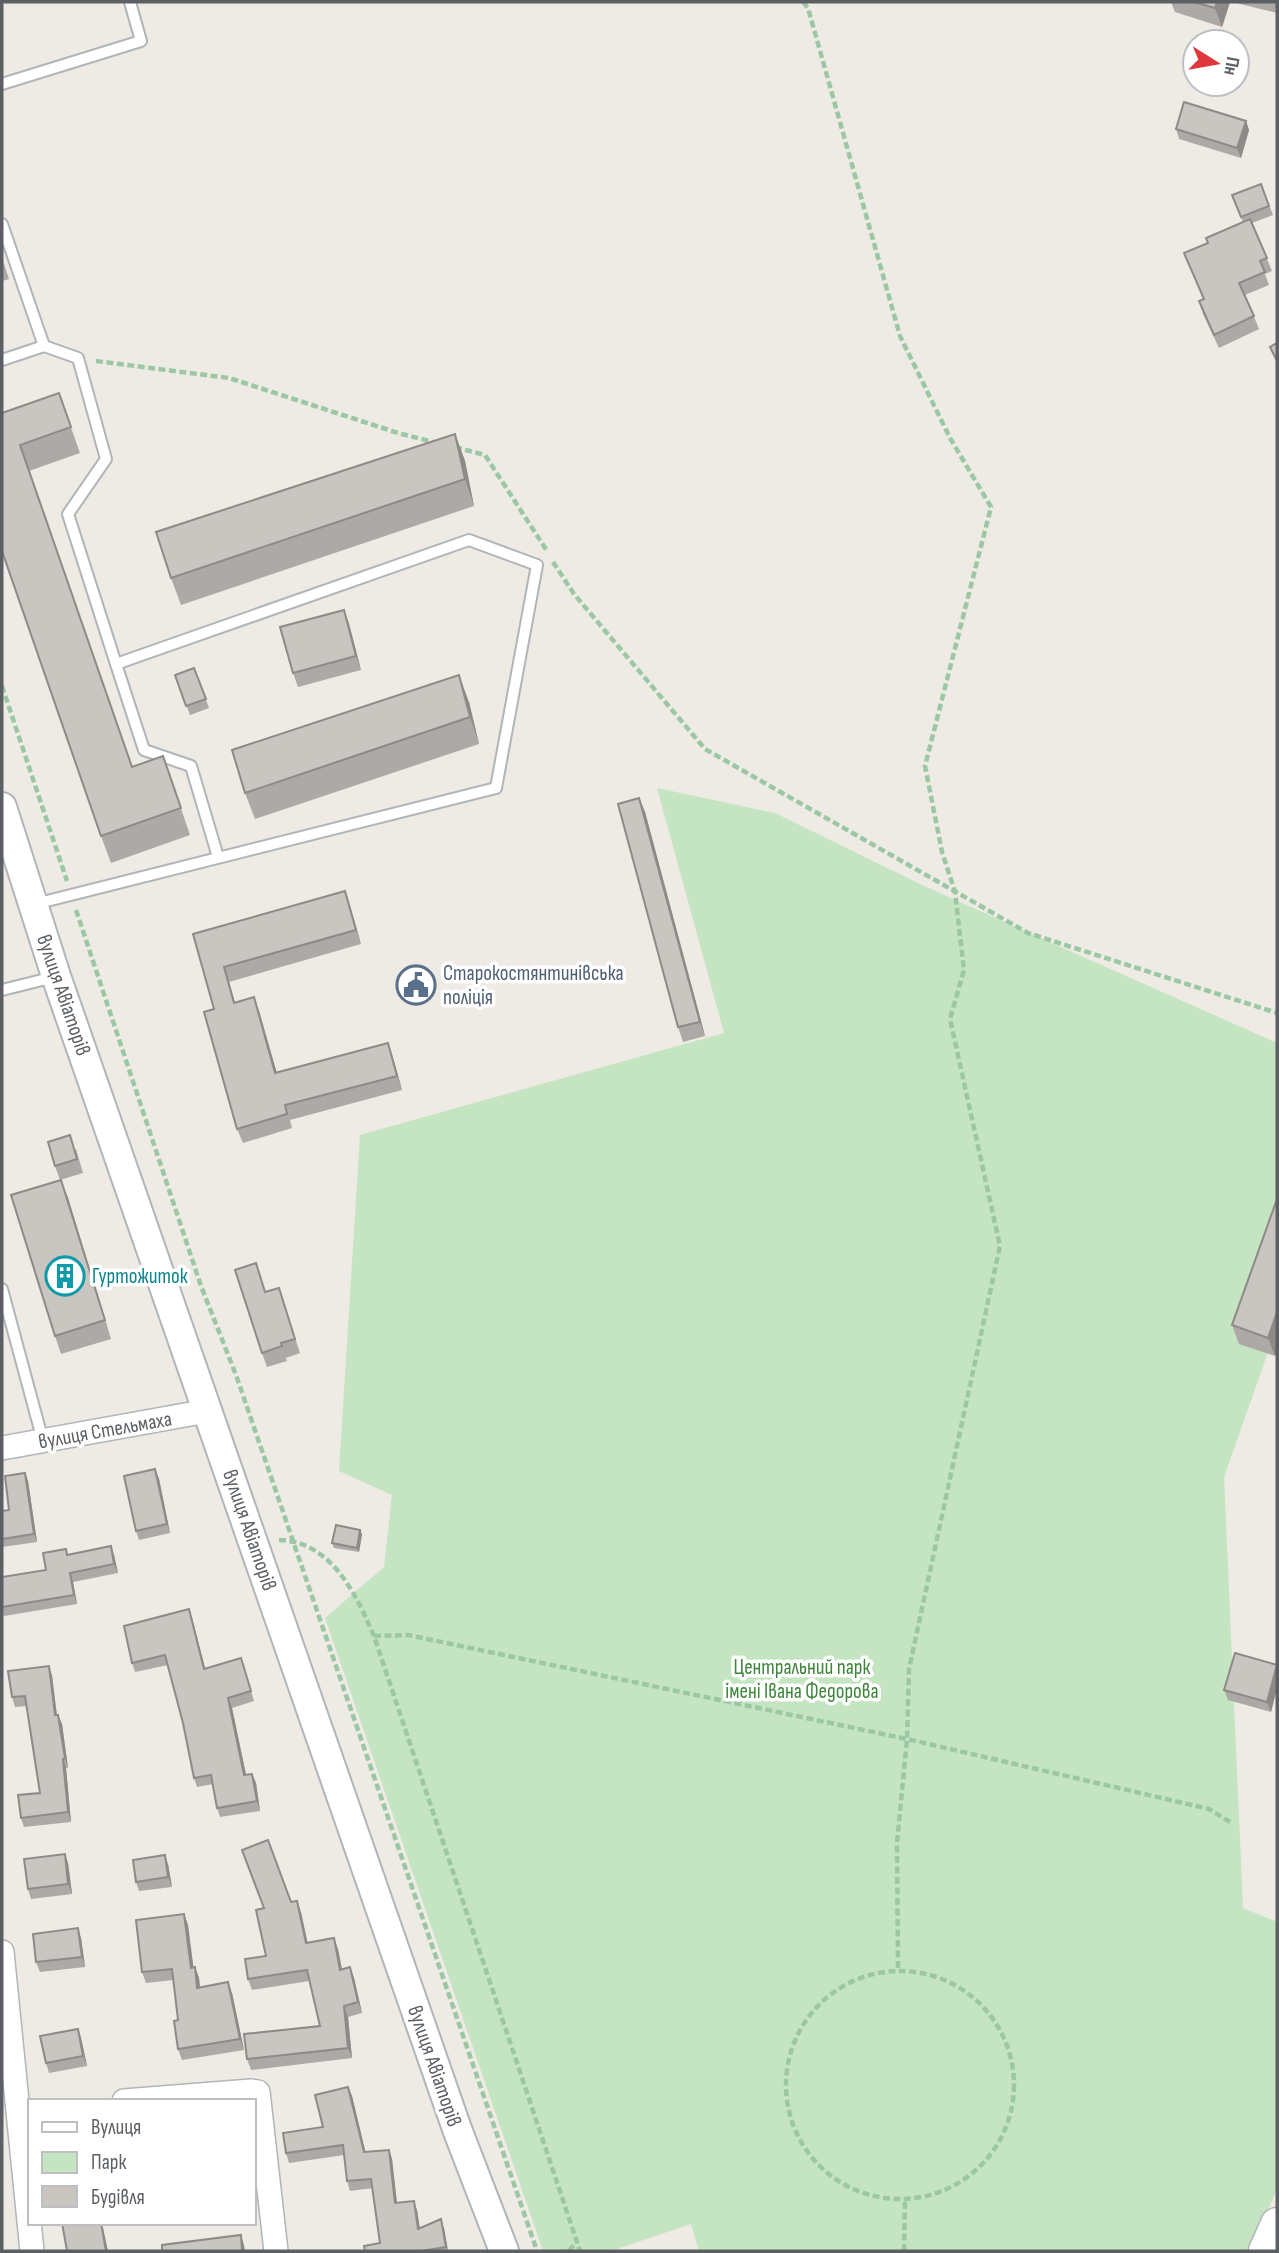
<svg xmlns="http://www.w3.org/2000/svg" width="1279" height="2253" viewBox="0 0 1279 2253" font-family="'Sofia Sans Condensed',sans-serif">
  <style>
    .green { fill: #c5e4c1 }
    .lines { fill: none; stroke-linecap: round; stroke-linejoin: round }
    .service-casing { stroke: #b1b5b8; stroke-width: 14 }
    .minor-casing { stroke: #b1b5b8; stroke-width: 26 }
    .tertiary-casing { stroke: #b1b5b8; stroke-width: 32 }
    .secondary-casing { stroke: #b0b4b8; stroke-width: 35 }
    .path { stroke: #9cc7a4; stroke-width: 4.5; stroke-dasharray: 7 3.5; stroke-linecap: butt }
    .service { stroke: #fff; stroke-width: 10 }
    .minor { stroke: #fff; stroke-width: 23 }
    .tertiary { stroke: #fff; stroke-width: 28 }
    .secondary { stroke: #fff; stroke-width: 32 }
    .wall { fill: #ada9a6 }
    .shaded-wall { fill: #8d8a87 }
    .building { fill: #c9c5c1; stroke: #8d8a87; stroke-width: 2 }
    .labels { text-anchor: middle; stroke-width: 7; stroke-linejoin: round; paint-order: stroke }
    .service-label { font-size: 21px; fill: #4e5e75; stroke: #fff; text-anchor: start }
    .street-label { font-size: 21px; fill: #5c6064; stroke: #fff }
    .culture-label { font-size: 21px; fill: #0d838f; stroke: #fff; text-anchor: start }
    .park-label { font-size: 21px; fill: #3e853a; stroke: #fff }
  </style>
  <rect width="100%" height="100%" fill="#eeeae4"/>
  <polygon class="green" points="657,788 775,813 924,886 1277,1043 1277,1327 1224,1477 1243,1908 1277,1922 1277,2190 1249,2251 699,2251 691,2224 611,2251 543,2251 325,1618 384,1567 392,1495 339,1471 360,1135 724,1033"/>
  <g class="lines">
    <g class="service-casing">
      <g id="service">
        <polyline points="2,84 141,41 130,2"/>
        <polyline points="2,224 44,346"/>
        <polyline points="2,360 44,346 78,358 106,459 68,514 116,664 469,540 537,565 496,788 35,904"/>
        <polyline points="116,664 144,750 191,766 218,857"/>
        <polyline points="2,990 54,977"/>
        <polyline points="2,1289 43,1441"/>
      </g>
    </g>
    <g class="minor-casing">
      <g id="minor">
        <polyline points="2,1448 207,1411"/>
        <polyline points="2,1952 32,2251"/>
        <polyline points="124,2101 251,2091 258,2092 276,2251"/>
      </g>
    </g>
    <g class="tertiary-casing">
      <polyline id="tertiary" points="2,807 56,976 457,2129 504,2251"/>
    </g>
    <g class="secondary-casing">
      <polyline id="secondary" points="1265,2251 1277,2224"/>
    </g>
    <g class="path">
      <polyline points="803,2 808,8 900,336 950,438 991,507 925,766 942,852 955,892 964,970 950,1019 1000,1246 909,1669 907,1739 897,1843 898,1970"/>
      <polyline points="96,361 229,378 398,433 437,443"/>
      <polyline points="455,447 485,455 547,551"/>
      <polyline points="553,562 574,594 705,749 1028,933 1277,1013"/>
      <polyline points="2,686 67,881"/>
      <polyline points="76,910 201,1286 236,1375 537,2251"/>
      <path d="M279 1540C331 1541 356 1594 374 1636L580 2251"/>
      <polyline points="374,1636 408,1635 907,1739 1209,1809 1230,1822"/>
      <circle cx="900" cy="2085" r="114"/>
      <polyline points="569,2251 576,2242"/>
      <polyline points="904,2251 905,2199"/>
    </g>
    <use href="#service" class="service"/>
    <use href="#minor" class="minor"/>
    <use href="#tertiary" class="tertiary"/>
    <use href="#secondary" class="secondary"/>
  </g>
  <g class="wall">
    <polygon points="1171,2 1230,2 1222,27 1175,12"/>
    <polygon points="1232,2 1277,2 1277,13"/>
    <polygon points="1246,121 1249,130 1241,158 1179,139 1176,129"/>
    <polygon points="1261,184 1273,215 1252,223 1272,271 1265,274 1269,285 1245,295 1259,329 1219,348 1203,314 1199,301 1204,299 1184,253 1208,243 1243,222 1232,195"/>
    <polygon points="2,258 9,279 2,281"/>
    <polygon points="59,393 80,453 29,471 132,767 163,756 190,835 111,863 101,836 2,413"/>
    <polygon points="455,434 465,461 474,506 181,605 171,578"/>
    <polygon points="344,610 349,624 361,670 298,687 293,673"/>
    <polygon points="194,668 209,708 190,715 175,675"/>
    <polygon points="469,702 479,744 255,819 245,793"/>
    <polygon points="639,798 645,812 705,1036 683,1042 678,1027"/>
    <polygon points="345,891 361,944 229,982 235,1003 259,1011 276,1073 388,1043 393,1058 402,1090 290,1120 292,1128 243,1143 237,1129 214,1009 193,934"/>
    <polygon points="76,1149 83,1173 60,1180 55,1166"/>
    <polygon points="68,1198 111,1339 61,1354 55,1336"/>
    <polygon points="1277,1199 1277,1350 1275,1356 1239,1344 1232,1325"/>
    <polygon points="279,1288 300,1353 286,1358 287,1361 267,1367 262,1353 266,1292"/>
    <polygon points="155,1469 159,1479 170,1533 139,1540 136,1531"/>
    <polygon points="25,1473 28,1481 37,1542 2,1547 2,1511 9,1510"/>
    <polygon points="362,1534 359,1552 334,1548 332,1543"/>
    <polygon points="111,1546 114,1555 118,1573 73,1582 77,1604 4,1616 2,1610 2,1577 46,1570 66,1549 68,1555"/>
    <polygon points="189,1609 205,1669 241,1658 244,1667 254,1701 232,1708 246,1775 252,1774 256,1783 260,1811 220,1817 217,1808 213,1784 197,1787 194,1778 183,1723 168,1665 135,1672 132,1663"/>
    <polygon points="1277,1665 1277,1688 1271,1712 1228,1700 1224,1690"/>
    <polygon points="49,1666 52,1676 57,1715 62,1724 68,1768 66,1768 71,1822 24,1827 21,1818 40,1793 27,1706 15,1707 12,1697"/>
    <polygon points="68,1863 72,1894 31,1899 28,1889"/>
    <polygon points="168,1864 172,1887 139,1891 136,1882"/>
    <polygon points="291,1902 301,1912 307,1943 338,1949 342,1969 350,1967 354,1978 362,2013 348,2017 352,2058 251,2070 247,2059 320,2026 309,1981 252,1990 248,1979 266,1956"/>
    <polygon points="184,1914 188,1925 193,1968 195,1967 199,1978 200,1987 232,1993 244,2050 182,2060 178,2049 178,2020 173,1980 146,1983 142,1972"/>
    <polygon points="81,1938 85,1967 40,1972 36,1962"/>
    <polygon points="78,2029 81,2038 87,2066 49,2073 46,2063"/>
    <polygon points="348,2087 352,2096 365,2152 389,2150 392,2159 397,2203 417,2210 420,2228 444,2228 448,2251 365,2251 380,2243 373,2188 350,2191 347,2181 344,2155 289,2163 286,2153 323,2127"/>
  </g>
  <g class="shaded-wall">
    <polygon points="1217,2 1230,2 1222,27 1215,8"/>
    <polygon points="1246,121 1249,130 1241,158 1237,148"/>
    <polygon points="455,434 465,461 474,506 465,479"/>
    <polygon points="344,610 349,624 361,670 356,656"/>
    <polygon points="459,675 469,702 479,744 470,717"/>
    <polygon points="639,798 645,812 705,1036 700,1022"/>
    <polygon points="345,891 350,906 361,944 356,930"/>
    <polygon points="224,967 229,982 239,1017 234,1003"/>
    <polygon points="254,997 259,1011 281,1087 275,1073"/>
    <polygon points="388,1043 393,1058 402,1090 397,1076"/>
    <polygon points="61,1180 68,1198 111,1339 105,1320"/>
    <polygon points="1277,1312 1277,1350 1275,1356 1268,1338"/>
    <polygon points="155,1469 159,1479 170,1533 167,1524"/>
    <polygon points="25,1473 28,1481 37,1542 34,1534"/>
    <polygon points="360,1530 362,1534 359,1552 357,1548"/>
    <polygon points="111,1546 114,1555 118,1573 114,1564"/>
    <polygon points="70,1573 73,1582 77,1604 74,1595"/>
    <polygon points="189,1609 192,1618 208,1679 204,1669"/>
    <polygon points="49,1666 52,1676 58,1725 55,1715"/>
    <polygon points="1277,1666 1277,1688 1271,1712 1267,1702"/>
    <polygon points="228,1698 232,1708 248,1784 244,1775"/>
    <polygon points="58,1715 62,1724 68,1768 65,1758"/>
    <polygon points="63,1759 66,1768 71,1822 68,1812"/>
    <polygon points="252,1774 256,1783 260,1811 257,1801"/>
    <polygon points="65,1854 68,1863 72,1894 68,1884"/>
    <polygon points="165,1855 168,1864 172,1887 168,1877"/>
    <polygon points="297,1901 301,1912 310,1954 306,1943"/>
    <polygon points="184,1914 188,1925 195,1979 191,1968"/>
    <polygon points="78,1928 81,1938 85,1967 82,1957"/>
    <polygon points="334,1938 338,1949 344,1981 340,1970"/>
    <polygon points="195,1967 199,1978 201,1999 197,1988"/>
    <polygon points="350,1967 354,1978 362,2013 358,2002"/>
    <polygon points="228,1982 232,1993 244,2050 240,2039"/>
    <polygon points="344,2006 348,2017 352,2058 348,2048"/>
    <polygon points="78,2029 81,2038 87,2066 83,2056"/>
    <polygon points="348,2087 352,2096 368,2162 364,2152"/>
    <polygon points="389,2150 392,2159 398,2213 395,2203"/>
    <polygon points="414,2201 417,2210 421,2238 418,2229"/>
    <polygon points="441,2219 444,2228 448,2251 446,2247"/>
    <polygon points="101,2223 102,2223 108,2251 106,2251"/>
    <polygon points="241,2235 244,2245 245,2251 242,2251"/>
  </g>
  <g class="building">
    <polygon points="1194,2 1217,2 1215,8"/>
    <polygon points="1184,102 1246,121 1237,148 1176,129"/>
    <polygon points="1261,184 1269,206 1241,217 1232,195"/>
    <polygon points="1250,219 1267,258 1260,261 1265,272 1239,283 1254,316 1214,335 1199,301 1204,299 1184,253 1208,243 1206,238"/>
    <polygon points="1277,343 1277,361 1270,347"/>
    <polygon points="59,393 71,427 20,445 132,767 163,756 181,808 101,836 2,551 2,413"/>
    <polygon points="455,434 465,479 171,578 156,532"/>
    <polygon points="344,610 356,656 293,673 280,627"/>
    <polygon points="194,668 206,699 186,706 175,675"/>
    <polygon points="459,675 470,717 245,793 232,750"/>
    <polygon points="639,798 700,1022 678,1027 618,804"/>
    <polygon points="345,891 356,930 224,967 234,1003 254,997 275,1073 388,1043 397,1076 285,1105 287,1114 237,1129 204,1012 214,1009 193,934"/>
    <polygon points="70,1135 77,1159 55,1166 48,1142"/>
    <polygon points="61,1180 105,1320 55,1336 11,1195"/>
    <polygon points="1277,1199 1277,1312 1268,1338 1232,1325"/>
    <polygon points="256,1263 265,1292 279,1288 295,1339 281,1343 282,1346 262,1353 235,1270"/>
    <polygon points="155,1469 167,1524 136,1531 124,1476"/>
    <polygon points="25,1473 34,1534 2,1539 2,1511 9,1510 5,1476"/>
    <polygon points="336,1525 360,1530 357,1548 332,1543"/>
    <polygon points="111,1546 114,1564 70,1573 74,1595 2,1607 2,1577 46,1570 43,1553 66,1549 67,1555"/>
    <polygon points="189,1609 204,1669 241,1658 251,1691 228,1698 244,1775 252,1774 257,1801 217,1808 211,1775 194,1778 183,1723 165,1655 132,1663 124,1626"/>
    <polygon points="1235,1653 1277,1665 1267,1702 1224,1690"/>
    <polygon points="49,1666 55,1715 58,1715 65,1758 63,1759 68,1812 21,1818 18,1795 40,1793 25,1696 12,1697 8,1671"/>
    <polygon points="268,1840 291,1902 297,1901 306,1943 334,1938 340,1970 350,1967 358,2002 344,2006 348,2048 247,2059 244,2034 320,2026 307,1970 248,1979 245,1959 266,1956 256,1910 264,1908 242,1850"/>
    <polygon points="65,1854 68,1884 28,1889 24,1859"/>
    <polygon points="165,1855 168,1877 136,1882 133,1860"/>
    <polygon points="184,1914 191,1968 195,1967 197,1988 228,1982 240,2039 178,2049 174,2021 178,2020 172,1969 142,1972 136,1920"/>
    <polygon points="78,1928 82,1957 36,1962 33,1934"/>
    <polygon points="78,2029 83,2056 46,2063 40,2036"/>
    <polygon points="348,2087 364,2152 389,2150 395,2203 414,2201 418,2229 441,2219 446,2247 421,2251 365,2251 364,2246 380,2243 371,2179 347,2181 343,2145 286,2153 283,2133 323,2127 315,2095"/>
    <polygon points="62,2223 101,2223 106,2251 67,2251"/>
    <polygon points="241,2235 242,2251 162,2251 162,2245"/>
  </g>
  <defs>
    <g id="civic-ring" transform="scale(2.0125)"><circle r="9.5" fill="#fff" stroke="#5c6f8a" stroke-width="1.5"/><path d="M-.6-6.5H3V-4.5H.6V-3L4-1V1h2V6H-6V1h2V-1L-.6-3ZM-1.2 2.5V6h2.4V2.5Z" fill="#5c6f8a"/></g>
    <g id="building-ring" transform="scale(2.0125)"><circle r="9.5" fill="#fff" stroke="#0f9aa8" stroke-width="1.5"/><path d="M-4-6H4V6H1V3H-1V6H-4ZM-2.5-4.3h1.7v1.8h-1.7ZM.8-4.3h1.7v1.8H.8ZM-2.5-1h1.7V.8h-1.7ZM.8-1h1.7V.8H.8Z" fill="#0f9aa8"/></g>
  </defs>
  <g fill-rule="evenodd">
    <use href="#civic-ring" x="416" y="985"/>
    <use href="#building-ring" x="65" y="1276"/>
  </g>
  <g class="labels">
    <g class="service-label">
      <text x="443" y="980">Старокостянтинівська<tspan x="443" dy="24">поліція</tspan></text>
    </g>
    <g class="street-label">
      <text transform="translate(64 995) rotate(71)" y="7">вулиця Авіаторів</text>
      <text transform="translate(105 1430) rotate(-10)" y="7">вулиця Стельмаха</text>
      <text transform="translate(250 1530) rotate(71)" y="7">вулиця Авіаторів</text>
      <text transform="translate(435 2066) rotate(71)" y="7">вулиця Авіаторів</text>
    </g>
    <g class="culture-label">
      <text x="92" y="1283">Гуртожиток</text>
    </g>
    <g class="park-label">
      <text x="802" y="1674">Центральний парк<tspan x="802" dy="24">імені Івана Федорова</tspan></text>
    </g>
  </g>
  <rect width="1279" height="2253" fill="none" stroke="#5c6064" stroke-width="7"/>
  <rect x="28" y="2099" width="228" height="126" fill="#ffffff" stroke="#bebfc1" stroke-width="2"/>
  <rect x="42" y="2122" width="35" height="10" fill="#ffffff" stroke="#bebfc1" stroke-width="2"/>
  <text x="91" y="2134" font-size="21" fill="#5c6064">Вулиця</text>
  <rect x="42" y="2152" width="35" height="21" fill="#c5e4c1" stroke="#bebfc1" stroke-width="2"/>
  <text x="91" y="2169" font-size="21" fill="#5c6064">Парк</text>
  <rect x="42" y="2186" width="35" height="21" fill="#c9c5c1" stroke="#bebfc1" stroke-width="2"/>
  <text x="91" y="2204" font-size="21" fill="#5c6064">Будівля</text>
  <g transform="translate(1216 63) rotate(101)"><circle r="33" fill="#ffffff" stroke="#bebfc1" stroke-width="2"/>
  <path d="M0-5L12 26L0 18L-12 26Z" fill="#e0373c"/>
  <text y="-10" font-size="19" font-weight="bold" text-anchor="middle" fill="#5c6064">Пн</text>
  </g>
</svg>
